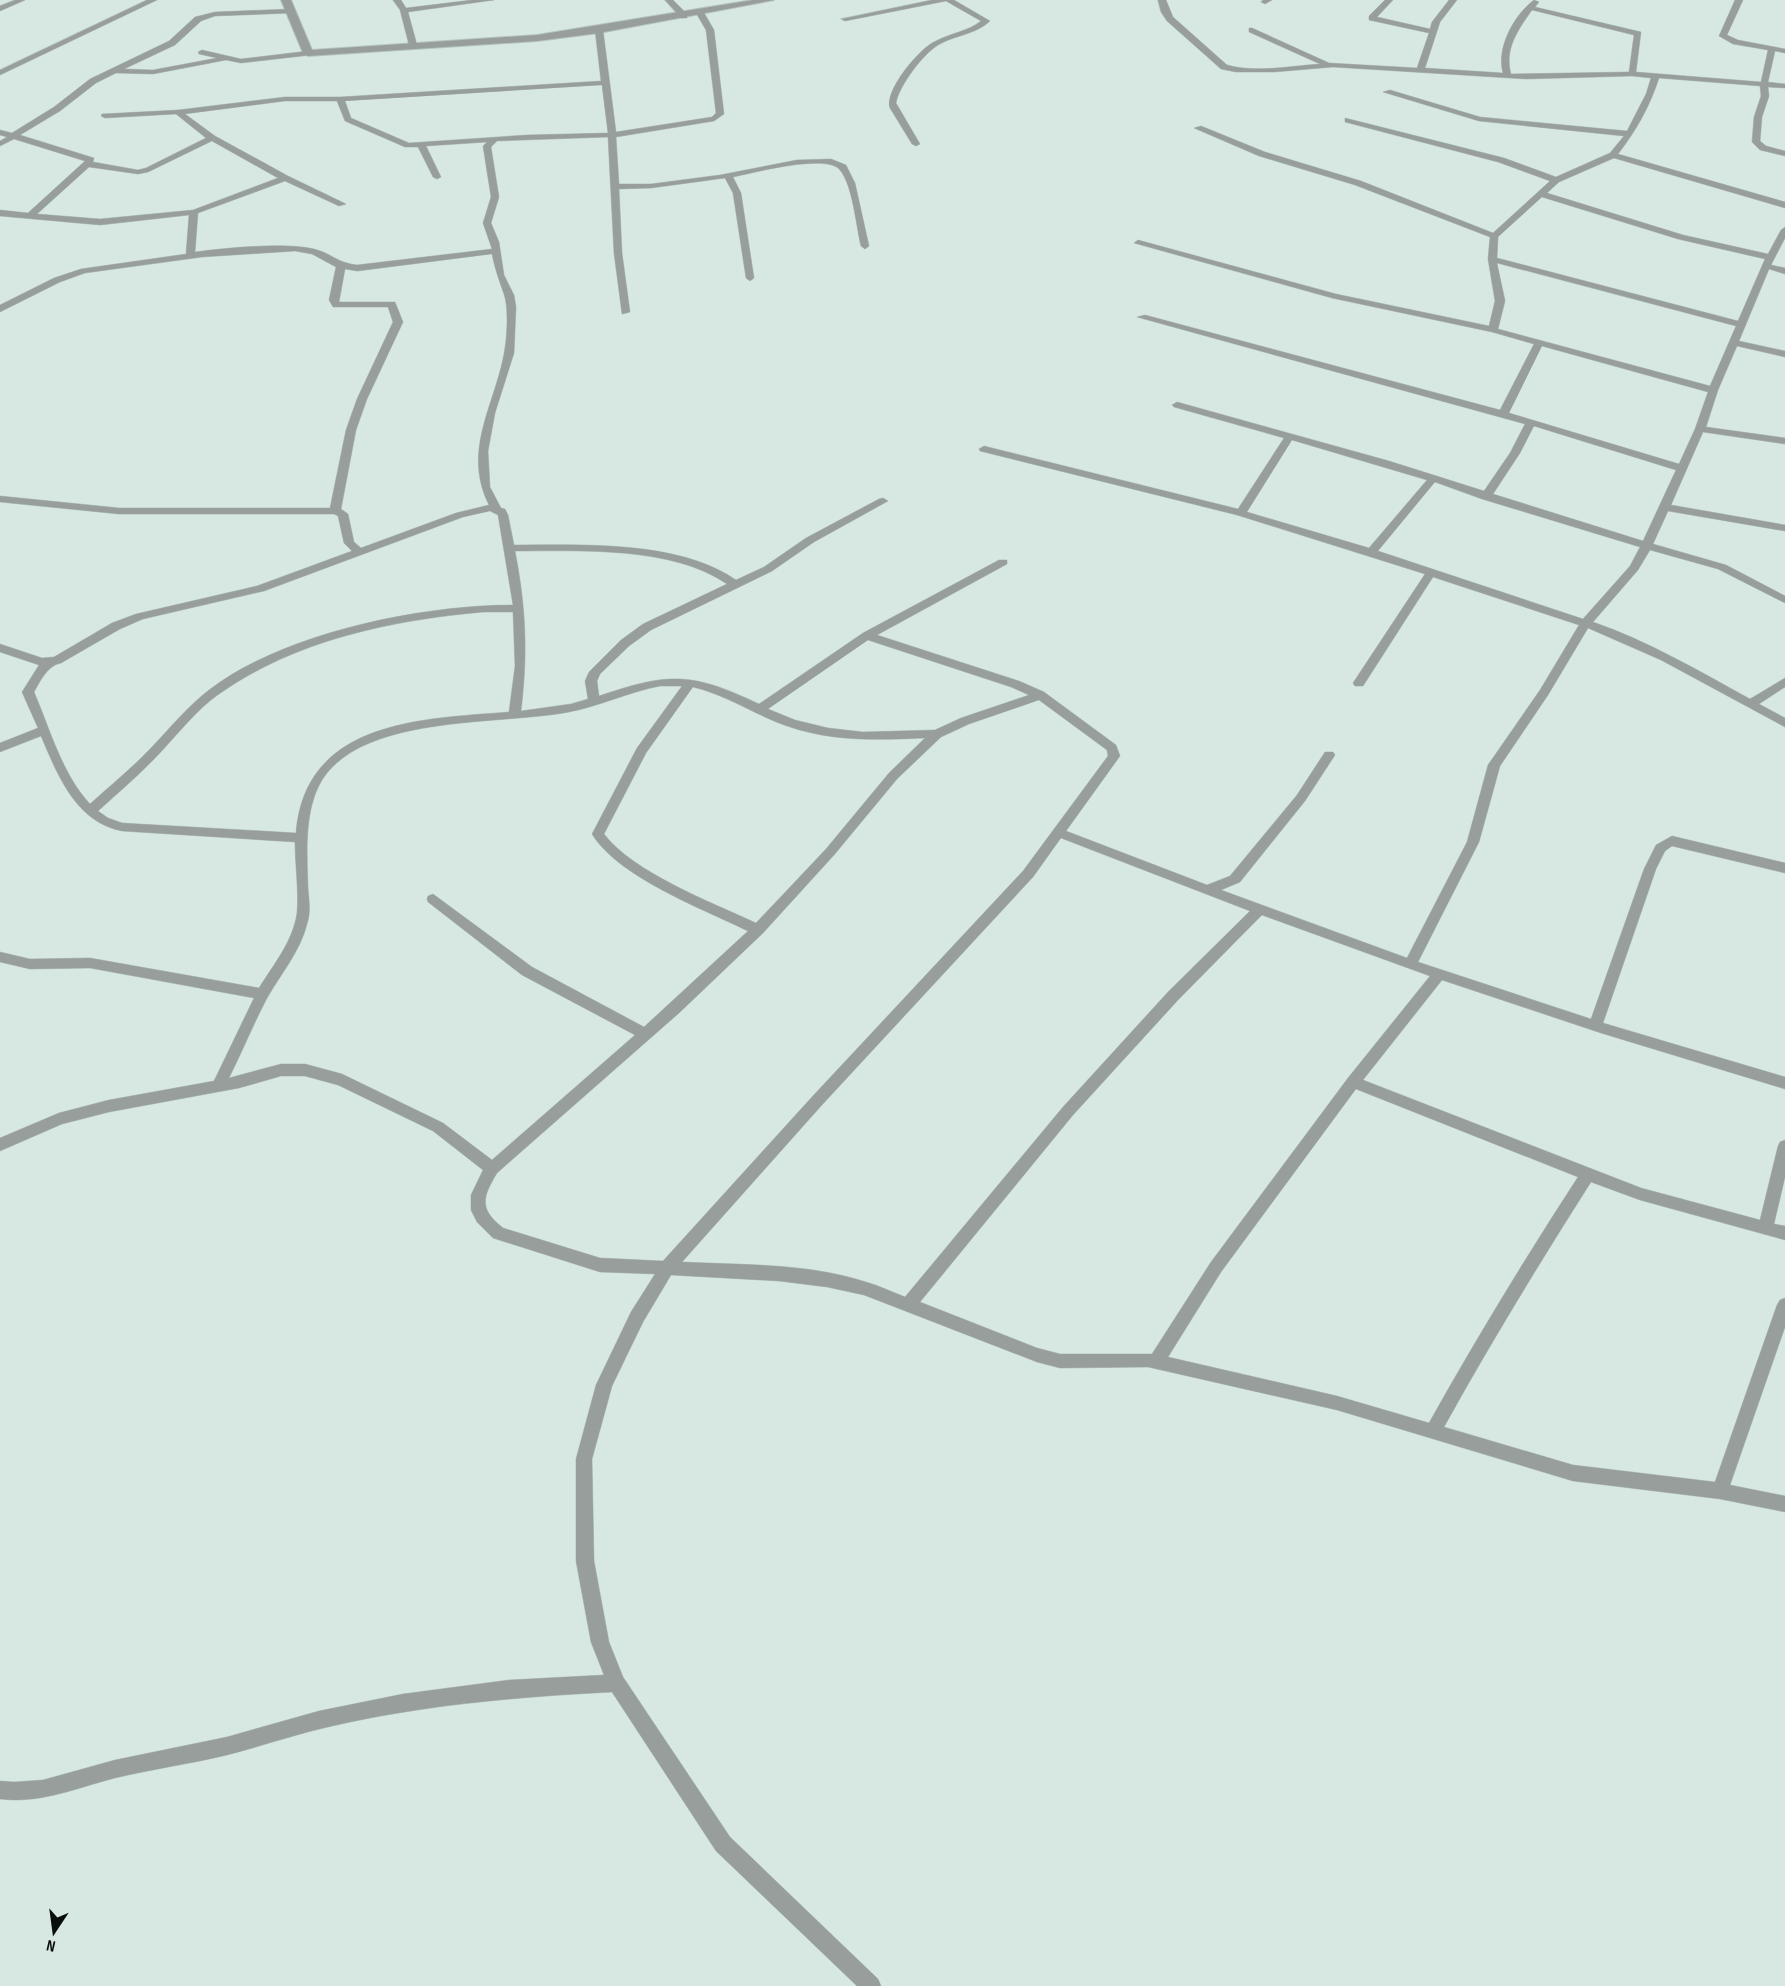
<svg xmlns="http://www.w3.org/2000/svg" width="1785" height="1986" viewBox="0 0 1785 1986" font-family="'Sofia Sans Condensed',sans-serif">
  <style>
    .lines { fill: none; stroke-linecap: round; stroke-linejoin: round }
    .minor-casing { stroke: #b6c4c0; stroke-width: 1 }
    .tertiary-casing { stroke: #b6c4c0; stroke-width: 2 }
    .minor { fill: #979e9c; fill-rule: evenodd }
    .tertiary { fill: #979e9c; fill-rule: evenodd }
  </style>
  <rect width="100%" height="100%" fill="#d7e7e2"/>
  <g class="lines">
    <g class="minor-casing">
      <g id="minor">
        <polygon points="15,0 25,0 0,11 0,6"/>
        <polygon points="147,0 157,0 0,75 0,70"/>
        <polygon points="393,0 401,0 406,8 472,0 494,0 408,12 417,45 413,47 409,45 400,10"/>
        <polygon points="665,0 673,0 687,14 687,18 681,18"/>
        <path d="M932 0H954L990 21C975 35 955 35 938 45 923 54 899 86 896 103L920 144 916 146 912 144 890 108C884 91 919 49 934 42 950 33 967 32 981 21L946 1 845 21 841 19Z"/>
        <path d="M1158 0H1166L1173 17 1227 65C1256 73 1290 66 1320 64L1249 32V28H1252L1329 63 1417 68 1429 33 1369 20V16L1385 0H1393L1377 17 1430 29 1432 22 1449 0H1457L1440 22 1425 68 1503 73C1496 48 1514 15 1534 0L1539 2 1535 7 1641 32 1636 72 1761 82 1768 50 1733 44 1719 36 1735 0H1743L1727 35 1738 40 1785 49V53L1775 51 1768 82 1785 84V88L1768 87 1769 96 1762 117 1760 141 1766 146 1785 151V156L1760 150 1752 142 1754 117 1761 96 1760 86 1659 78C1650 106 1636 131 1618 154L1785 202V208L1614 158 1559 182 1547 193 1683 235 1768 254 1781 230 1785 227V238L1771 265 1785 268V274L1769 269 1739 341 1785 351V357L1737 346 1718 390 1706 427 1785 438V444L1703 432 1671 505 1785 525V531L1668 511 1653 544 1726 565 1785 596V603L1718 569 1650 550 1638 570 1593 622C1648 641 1699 671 1750 699L1785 678V687L1759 704 1785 718V727L1661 660 1588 628 1548 695 1500 766 1479 842 1418 962 1591 1019 1644 869 1656 845 1672 836 1785 863V873L1672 846 1665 851 1656 869 1603 1023 1785 1077V1089L1601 1033 1442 980 1363 1080 1641 1188 1760 1220 1778 1146 1780 1142 1785 1140V1177L1774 1224 1785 1226V1240L1640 1200 1591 1182C1540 1262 1490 1344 1444 1427L1573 1465 1715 1482 1777 1305 1780 1300 1785 1298V1327L1730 1485 1785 1496V1512L1720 1499 1573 1481 1337 1410 1148 1367 1060 1368 1037 1362 864 1295 827 1287 779 1281 671 1275 643 1322 612 1386 592 1459 594 1561 609 1642 623 1677 730 1837 878 1979 881 1986H857L716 1851 612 1692C517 1697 424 1705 332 1726 296 1734 262 1746 227 1755 190 1764 152 1769 115 1778 76 1788 41 1804 0 1799V1781L14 1782 43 1780 115 1760 227 1737 319 1711 403 1694 509 1680 604 1675 591 1642 576 1561V1459L596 1385 631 1312 655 1274 600 1272 493 1238 477 1222 471 1210V1195L483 1170 433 1131 338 1085 305 1076H281L239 1088 109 1112 62 1124 0 1151V1138L59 1113 109 1100 214 1081 254 998 90 968 30 969 0 962V952L30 959 90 958 259 988C274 964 293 941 297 913 299 891 295 865 295 842L122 831C76 822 58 776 41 736L0 752V743L38 728 22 692 39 665 0 652V644L42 658 54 657 112 623 136 614 257 586 352 551 344 543 338 516 334 514H119L0 502V496L119 508H330L346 430 357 399 393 322 388 307H333L329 300 336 267 312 254 295 251 202 257 85 273 60 282 0 312V305L54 278 81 269 186 254 189 215 100 225 0 216V210L28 213 85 161 14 139 0 146V141L7 137 0 135V130L12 133 54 107 90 79 169 41 195 17 215 12 290 9H293V13L215 16 201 21 175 45 124 69 153 70 217 58 199 54 198 52 202 50 241 59 308 51 312 53 311 55 241 63 226 60 153 74 116 73 96 83 60 111 20 135 94 158 93 162 138 170 146 168 206 138 176 114 105 118 101 116 102 114 178 110 285 97H340L601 81 595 30 599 28 603 30 616 132 712 117 716 113 706 30 696 13 703 11 714 30 724 114 714 121 616 137 619 184H651L720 175 797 160 831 159 846 165 855 183 869 246 865 249 861 246C856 226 853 186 840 170 827 153 753 173 733 177L741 193 754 278 750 281 746 278 733 193 725 178 651 188 619 189 622 253 630 312 622 314 614 253 608 137 497 141 491 147 499 197 491 223 499 242 504 275 514 295 516 307 514 353 495 413 488 451 490 487 501 508 505 509 508 515 514 545C582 545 678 540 736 580L764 567 806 538 879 499 883 498 888 501 814 542 772 571 651 630 629 646 600 674 597 681 599 696C669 672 692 672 759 704L863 633 999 560H1007V564L877 635 1019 681 1044 692 1116 745 1120 756 1066 831 1207 885 1230 876 1297 795 1325 752H1333L1335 755 1305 801 1240 882 1221 890 1407 958 1467 842 1488 765 1540 690 1579 625 1433 577 1363 686H1355L1353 683 1425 574 1237 515 980 451 979 449 984 446 1238 509 1284 438 1174 407 1172 405 1177 402 1389 461 1484 491 1510 453 1525 424 1137 317 1145 315 1500 410 1534 344 1492 332 1332 298 1134 243 1138 240 1336 294 1489 326 1495 301 1488 259 1490 237 1355 185 1259 156 1194 128 1201 126 1265 152 1361 181 1493 233 1550 181 1498 162 1345 122V118L1504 158 1556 177 1610 153 1624 136 1479 121 1383 92 1390 90 1480 117 1627 131 1646 94 1651 78 1632 76 1526 79 1333 67 1274 72H1236L1221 69 1167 21 1161 12ZM1532 10 1634 35 1629 72 1511 74C1504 49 1518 30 1532 10ZM602 85 608 133 527 135 409 143 351 118 345 101ZM285 101H337L345 121 405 147H418L433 177 437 179 441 177 426 146 487 142 483 146 491 197 483 223 492 249 357 265C337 263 331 253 314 249 285 242 226 248 195 252L198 213 285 181 339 206 346 204 288 176 215 136 185 114ZM212 141 278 178 193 210 100 219 37 214 89 167 138 174 148 172ZM1542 197 1678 239 1765 259 1738 321 1497 258 1498 237ZM492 254C495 269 499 280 504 294 509 308 507 339 504 354 494 407 462 451 489 505L456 513 361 548 354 542 348 514 341 509 356 430 367 399 403 322 395 302H339L345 269 357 271ZM1497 263 1736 326 1710 386 1498 329 1505 301ZM1542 346 1708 392 1695 429 1679 464 1509 413ZM1534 426 1676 470 1643 541 1493 494 1520 453ZM1292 440 1427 480 1369 548 1247 512ZM1435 482 1482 499 1640 547 1630 566 1583 619 1378 551ZM490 511 498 515 513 605C421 605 283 633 209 690 187 707 170 728 151 748 132 768 111 785 90 804 62 774 50 729 34 692 41 680 47 666 61 663L120 629 143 619 264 591 463 517ZM515 551C580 551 672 546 727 584L643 624 621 640 589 672 585 681 588 699 571 704 521 711C528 653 526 608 515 551ZM483 612H513L515 666 509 712C422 719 305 720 296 833L122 823 108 818 98 811C118 793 139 775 158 755 178 734 196 710 219 694 295 640 393 620 483 612ZM868 640 1011 687 1029 695 961 718 935 730 863 732 828 728 795 720 768 709ZM660 686H682L637 748 592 834C618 877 703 909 748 931L644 1027 532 967 433 894 428 896 427 899 428 902 522 975 635 1035 492 1160 443 1123 342 1074 305 1064H281L229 1078C242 1052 253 1025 266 1000 280 975 300 952 307 924 311 912 309 900 308 888 307 852 303 803 327 773 374 715 500 725 569 712 600 706 629 692 660 686ZM693 687C727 695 755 715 787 726 833 742 878 740 925 738L889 773 826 849 756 923C711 902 634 873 604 834L646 753ZM1039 700 1107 750 1108 756 1023 871 811 1098 663 1261 600 1258 503 1228C479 1209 482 1198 497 1173L679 1013 763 933 834 855 897 779 941 737 969 724ZM1061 838 1250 911 1168 992 1063 1107 905 1297C892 1292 880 1286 866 1282 808 1263 742 1265 682 1262L821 1106 1033 877ZM1262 915 1430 976 1348 1078 1211 1262 1152 1354H1060L1037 1348 920 1302 1073 1115 1178 1000ZM1356 1089 1578 1177C1526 1257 1476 1339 1429 1423L1337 1396 1168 1357 1221 1272Z"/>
        <polygon points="1263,0 1272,0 1265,4 1261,2"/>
      </g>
    </g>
    <g class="tertiary-casing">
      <polygon id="tertiary" points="281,0 291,0 312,50 537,35 753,0 774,0 599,33 537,41 308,56 303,53"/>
    </g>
    <use href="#minor" class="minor"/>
    <use href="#tertiary" class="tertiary"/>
  </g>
  <g transform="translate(54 1932) rotate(193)" stroke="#d7e7e2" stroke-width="4.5" paint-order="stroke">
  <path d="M0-4.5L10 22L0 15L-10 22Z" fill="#090e0d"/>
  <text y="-9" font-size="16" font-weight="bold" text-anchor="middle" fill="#090e0d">N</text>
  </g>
</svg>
